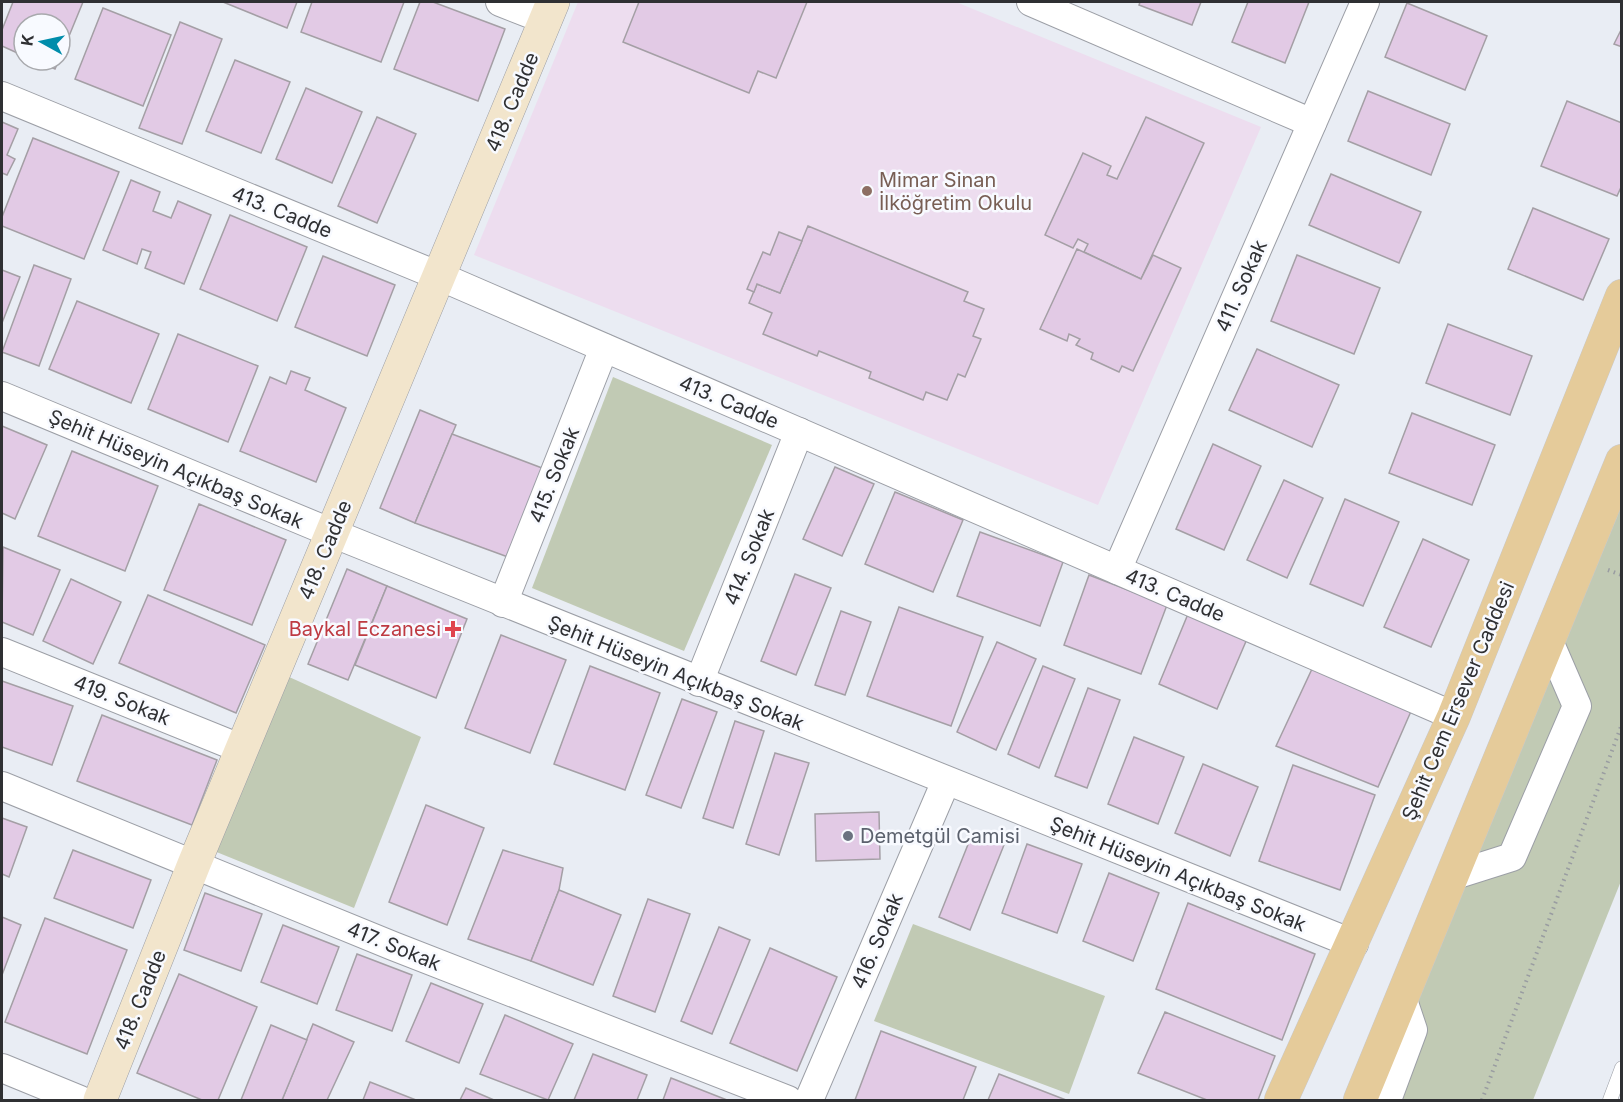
<svg xmlns="http://www.w3.org/2000/svg" width="1623" height="1102" viewBox="0 0 1623 1102" font-family="Inter,sans-serif">
  <style>
    .education { fill: #edddef }
    .green { fill: #c1cab4 }
    .building { fill: #e2cae5; stroke: #a49fa5; stroke-width: 1.5 }
    .lines { fill: none; stroke-linecap: round; stroke-linejoin: round }
    .lane-casing { stroke: #9c9fa6; stroke-width: 15 }
    .street-casing { stroke: #9c9fa6; stroke-width: 30 }
    .secondary-casing { stroke: #9c9fa6; stroke-width: 34 }
    .primary-casing { stroke: #c9c9ca; stroke-width: 34 }
    .path { stroke: #999ca1; stroke-width: 4; stroke-dasharray: 1.5 4.5; stroke-linecap: butt }
    .lane { stroke: #fff; stroke-width: 14 }
    .street { stroke: #fff; stroke-width: 28 }
    .secondary { stroke: #f2e5cc; stroke-width: 33 }
    .primary { stroke: #e5cb9a; stroke-width: 33 }
    .education-dot { fill: #8d6e63; stroke: #f8faff; stroke-width: 2 }
    .health-dot { fill: #e0444e; stroke: #f8faff; stroke-width: 2 }
    .worship-dot { fill: #6b7280; stroke: #f8faff; stroke-width: 2 }
    .labels { text-anchor: middle; stroke-width: 5; stroke-linejoin: round; paint-order: stroke }
    .street-label { font-size: 20px; fill: #2f3033; stroke: #f8faff }
    .education-label { font-size: 20px; fill: #785e54; stroke: #f8faff; text-anchor: start }
    .health-label { font-size: 20px; fill: #be3a42; stroke: #f8faff; text-anchor: end }
    .worship-label { font-size: 20px; fill: #5b616d; stroke: #f8faff; text-anchor: start }
  </style>
  <rect width="100%" height="100%" fill="#e9edf4"/>
  <polygon class="education" points="578,2 956,2 1261,127 1098,505 474,255"/>
  <g class="green">
    <polygon points="613,377 772,445 684,651 532,588"/>
    <polygon points="1621,507 1621,881 1533,1100 1374,1100"/>
    <polygon points="287,676 421,737 354,908 214,851"/>
    <polygon points="913,924 1105,996 1069,1094 874,1021"/>
  </g>
  <g class="building">
    <polygon points="13,2 83,2 60,58 60,24 24,24 24,56 2,46 2,30"/>
    <polygon points="223,2 297,2 287,28"/>
    <polygon points="312,2 404,2 381,62 301,32"/>
    <polygon points="420,2 433,2 505,29 478,101 394,69"/>
    <polygon points="639,2 807,2 776,78 758,71 749,93 623,42"/>
    <polygon points="1140,2 1201,2 1192,25 1139,5"/>
    <polygon points="1248,2 1309,2 1285,63 1232,42"/>
    <polygon points="1407,3 1487,36 1465,90 1385,57"/>
    <polygon points="103,8 171,35 143,106 75,79"/>
    <polygon points="180,22 222,39 182,144 139,128"/>
    <polygon points="1622,28 1622,47 1614,44"/>
    <polygon points="35,60 59,60 55,69"/>
    <polygon points="235,60 290,82 261,153 206,131"/>
    <polygon points="306,88 362,112 332,183 276,159"/>
    <polygon points="1368,91 1450,124 1431,175 1348,141"/>
    <polygon points="1567,101 1622,123 1622,185 1617,196 1541,166"/>
    <polygon points="377,117 416,134 377,223 338,206"/>
    <polygon points="1146,117 1204,143 1141,279 1084,252 1088,244 1078,239 1073,248 1045,235 1083,153 1111,166 1107,175 1117,179"/>
    <polygon points="2,122 18,129 7,155 15,159 7,175 2,173"/>
    <polygon points="33,138 119,172 84,259 2,226 2,217"/>
    <polygon points="1331,174 1421,212 1399,263 1309,225"/>
    <polygon points="131,180 160,192 153,211 171,218 178,201 211,215 184,284 145,268 151,252 142,249 137,264 103,250"/>
    <polygon points="1533,208 1609,239 1583,300 1508,269"/>
    <polygon points="230,215 307,247 277,321 200,289"/>
    <polygon points="808,226 968,292 964,301 984,309 973,336 981,339 965,377 958,374 947,400 926,392 923,400 869,378 871,372 819,351 817,356 763,334 772,313 749,303 757,284 780,293"/>
    <polygon points="779,232 802,241 780,293 757,284 754,292 747,289 763,252 770,255"/>
    <polygon points="1077,249 1141,279 1153,255 1181,268 1133,371 1122,366 1119,372 1091,359 1093,353 1076,345 1080,339 1069,334 1067,341 1040,329"/>
    <polygon points="1297,255 1380,288 1354,354 1271,321"/>
    <polygon points="323,256 395,285 367,356 295,327"/>
    <polygon points="34,265 71,279 39,366 2,352"/>
    <polygon points="2,270 20,277 2,323"/>
    <polygon points="77,301 159,334 131,403 49,369"/>
    <polygon points="1448,324 1532,356 1510,415 1426,383"/>
    <polygon points="178,334 258,366 228,442 148,409"/>
    <polygon points="1257,349 1339,385 1312,447 1229,410"/>
    <polygon points="291,371 310,378 305,390 346,408 316,482 240,451 270,377 286,384"/>
    <polygon points="420,410 456,425 415,523 380,508"/>
    <polygon points="1412,413 1495,445 1472,505 1389,473"/>
    <polygon points="2,426 47,445 15,519 2,513"/>
    <polygon points="452,434 542,468 508,557 415,523"/>
    <polygon points="1213,444 1261,466 1224,550 1176,529"/>
    <polygon points="72,451 158,486 125,571 38,536"/>
    <polygon points="835,467 874,484 842,556 803,539"/>
    <polygon points="1284,480 1323,498 1287,578 1247,560"/>
    <polygon points="895,492 963,520 933,592 865,564"/>
    <polygon points="1345,499 1399,522 1363,606 1310,584"/>
    <polygon points="199,504 286,540 252,625 164,590"/>
    <polygon points="980,532 1063,562 1040,626 957,596"/>
    <polygon points="1423,539 1469,560 1431,647 1384,627"/>
    <polygon points="3,547 60,570 33,635 2,622"/>
    <polygon points="347,569 387,586 348,680 308,664"/>
    <polygon points="795,574 831,588 796,675 761,661"/>
    <polygon points="1089,575 1167,605 1141,674 1064,645"/>
    <polygon points="71,579 121,602 93,664 43,641"/>
    <polygon points="387,586 467,619 436,698 355,665"/>
    <polygon points="148,595 265,645 236,713 119,663"/>
    <polygon points="899,607 983,637 951,726 867,696"/>
    <polygon points="841,611 871,622 845,695 815,685"/>
    <polygon points="1188,614 1247,639 1217,709 1159,684"/>
    <polygon points="501,635 566,660 530,753 465,728"/>
    <polygon points="997,642 1036,659 996,750 957,732"/>
    <polygon points="590,666 660,693 625,790 554,764"/>
    <polygon points="1043,666 1075,679 1039,768 1008,754"/>
    <polygon points="1312,669 1412,709 1378,787 1276,746"/>
    <polygon points="2,681 73,706 52,765 2,747"/>
    <polygon points="1088,688 1120,700 1087,788 1055,776"/>
    <polygon points="682,699 717,712 681,808 646,795"/>
    <polygon points="102,715 217,760 192,825 77,781"/>
    <polygon points="735,721 764,731 733,828 703,818"/>
    <polygon points="1134,737 1184,757 1158,824 1108,804"/>
    <polygon points="775,753 809,763 779,855 746,844"/>
    <polygon points="1203,764 1258,787 1230,856 1175,833"/>
    <polygon points="1293,765 1375,795 1340,890 1259,861"/>
    <polygon points="426,805 484,828 447,925 389,902"/>
    <polygon points="879,812 880,859 816,861 815,814"/>
    <polygon points="2,818 27,827 9,877 2,874"/>
    <polygon points="973,832 1004,845 970,930 939,917"/>
    <polygon points="1027,844 1082,864 1057,933 1002,913"/>
    <polygon points="73,850 151,880 133,928 54,898"/>
    <polygon points="503,850 563,868 559,890 531,961 468,939"/>
    <polygon points="1109,873 1159,893 1133,961 1083,941"/>
    <polygon points="559,890 621,915 593,985 531,961"/>
    <polygon points="205,893 262,914 241,971 184,950"/>
    <polygon points="648,899 690,914 655,1012 613,996"/>
    <polygon points="1188,903 1315,954 1282,1040 1156,989"/>
    <polygon points="2,917 21,925 2,975"/>
    <polygon points="45,918 127,950 87,1054 5,1022"/>
    <polygon points="283,925 339,947 317,1004 261,982"/>
    <polygon points="719,927 750,940 712,1034 681,1021"/>
    <polygon points="770,948 837,977 797,1071 730,1043"/>
    <polygon points="357,954 412,975 392,1031 336,1010"/>
    <polygon points="179,974 257,1007 218,1100 202,1100 137,1073"/>
    <polygon points="431,983 483,1004 459,1063 406,1041"/>
    <polygon points="1165,1012 1275,1056 1258,1100 1207,1100 1138,1073"/>
    <polygon points="505,1015 573,1044 548,1100 480,1074"/>
    <polygon points="313,1024 354,1042 327,1100 282,1100"/>
    <polygon points="271,1025 307,1040 282,1100 241,1100"/>
    <polygon points="881,1031 976,1067 963,1100 855,1100"/>
    <polygon points="593,1054 647,1075 637,1100 574,1100"/>
    <polygon points="999,1074 1066,1100 988,1100"/>
    <polygon points="671,1078 727,1100 663,1100"/>
    <polygon points="370,1082 416,1100 363,1100"/>
    <polygon points="466,1088 494,1100 460,1100"/>
  </g>
  <g class="lines">
    <g class="lane-casing">
      <polyline id="lane" points="1610,1100 1622,1068"/>
    </g>
    <g class="street-casing">
      <g id="street">
        <polyline points="500,2 546,20"/>
        <polyline points="1031,2 1312,123"/>
        <polyline points="2,96 439,276 1454,716"/>
        <polyline points="2,396 332,533 1354,944"/>
        <polyline points="1117,570 1365,2"/>
        <polyline points="503,603 604,348"/>
        <polyline points="2,652 242,749"/>
        <polyline points="699,682 799,432"/>
        <polyline points="2,786 393,946 788,1100"/>
        <polyline points="1452,876 1512,857 1577,706 1548,639"/>
        <polyline points="2,1068 80,1100"/>
        <polyline points="809,1100 946,781"/>
        <polyline points="1387,1100 1413,1030 1402,997"/>
      </g>
    </g>
    <g class="secondary-casing">
      <polyline id="secondary" points="100,1100 194,864 553,2"/>
    </g>
    <g class="primary-casing">
      <g id="primary">
        <polyline points="1281,1100 1454,716 1622,296"/>
        <polyline points="1360,1100 1622,461"/>
      </g>
    </g>
    <g class="path">
      <polyline points="1608,570 1622,575"/>
      <polyline points="1482,1100 1622,724"/>
    </g>
    <use href="#lane" class="lane"/>
    <use href="#street" class="street"/>
    <use href="#secondary" class="secondary"/>
    <use href="#primary" class="primary"/>
  </g>
  <circle class="education-dot" cx="867" cy="191" r="6"/>
  <path class="health-dot" d="M450 620h6v6h6v6h-6v6h-6v-6h-6v-6h6z"/>
  <circle class="worship-dot" cx="848" cy="836" r="6"/>
  <g class="labels">
    <g class="street-label">
      <text transform="translate(512 102) rotate(-67)" y="7">418. Cadde</text>
      <text transform="translate(282 212) rotate(22)" y="7">413. Cadde</text>
      <text transform="translate(1241 286) rotate(-66)" y="7">411. Sokak</text>
      <text transform="translate(729 402) rotate(23)" y="7">413. Cadde</text>
      <text transform="translate(176 469) rotate(23)" y="7">Şehit Hüseyin Açıkbaş Sokak</text>
      <text transform="translate(554 475) rotate(-68)" y="7">415. Sokak</text>
      <text transform="translate(325 550) rotate(-67)" y="7">418. Cadde</text>
      <text transform="translate(749 557) rotate(-68)" y="7">414. Sokak</text>
      <text transform="translate(1175 595) rotate(23)" y="7">413. Cadde</text>
      <text transform="translate(676 673) rotate(22)" y="7">Şehit Hüseyin Açıkbaş Sokak</text>
      <text transform="translate(122 700) rotate(22)" y="7">419. Sokak</text>
      <text transform="translate(1458 701) rotate(-67)" y="7">Şehit Cem Ersever Caddesi</text>
      <text transform="translate(1178 874) rotate(22)" y="7">Şehit Hüseyin Açıkbaş Sokak</text>
      <text transform="translate(877 941) rotate(-67)" y="7">416. Sokak</text>
      <text transform="translate(394 946) rotate(22)" y="7">417. Sokak</text>
      <text transform="translate(140 1000) rotate(-68)" y="7">418. Cadde</text>
    </g>
    <g class="education-label">
      <text x="879" y="187">Mimar Sinan<tspan x="879" dy="23">İlköğretim Okulu</tspan></text>
    </g>
    <g class="health-label">
      <text x="441" y="636">Baykal Eczanesi</text>
    </g>
    <g class="worship-label">
      <text x="860" y="843">Demetgül Camisi</text>
    </g>
  </g>
  <rect width="1623" height="1102" fill="none" stroke="#2f3033" stroke-width="6"/>
  <g transform="translate(42 42) rotate(278)"><circle r="28" fill="#f8faff" stroke="#a8a9ad" stroke-width="1.5"/>
  <path d="M0-4.5L10 22L0 15L-10 22Z" fill="#008dab"/>
  <text y="-9" font-size="16" font-weight="bold" text-anchor="middle" fill="#2f3033">K</text>
  </g>
</svg>
